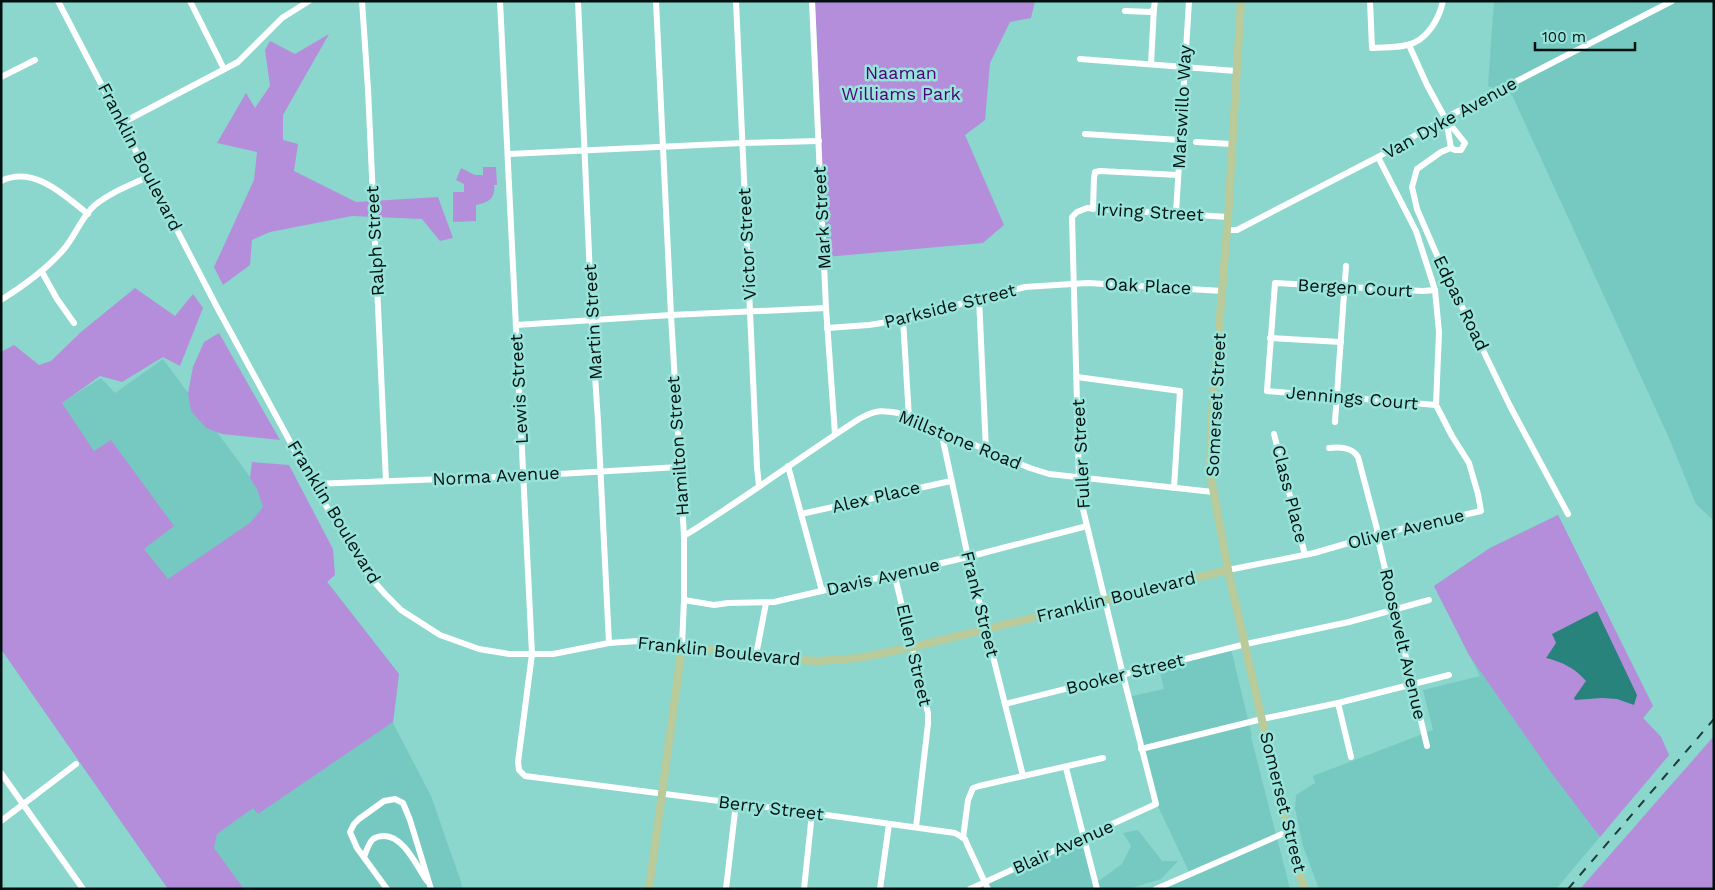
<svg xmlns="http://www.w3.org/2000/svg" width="1715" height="890" viewBox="0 0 1715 890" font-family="'Work Sans',sans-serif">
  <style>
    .built { fill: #76c9c1 }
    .green { fill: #b58edb }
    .water { fill: #27837b }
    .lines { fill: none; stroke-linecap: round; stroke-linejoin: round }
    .minor { stroke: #fff; stroke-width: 6 }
    .major { stroke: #b9cb9a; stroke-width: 8 }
    .rail { stroke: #1e3b38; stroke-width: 2; stroke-dasharray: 9 9; stroke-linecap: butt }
    .labels { text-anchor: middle; stroke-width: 5; stroke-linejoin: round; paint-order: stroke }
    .park-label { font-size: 18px; fill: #4e017a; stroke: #98e3da }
    .street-label { font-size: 18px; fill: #00110f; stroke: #98e3da }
  </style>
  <rect width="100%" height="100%" fill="#8bd6cd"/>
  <g class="built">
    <polygon points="1494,1 1714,1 1714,521 1696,504 1669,438 1512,95 1488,86"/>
    <polygon points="163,359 329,584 399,674 393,723 431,796 461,882 462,889 168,889 1,649 1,533 61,403 101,378 115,393"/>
    <polygon points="1558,515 1653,706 1643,718 1661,737 1669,755 1556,889 1319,889 1303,846 1295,808 1296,795 1315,783 1313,776 1433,730 1423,690 1480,676 1434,586 1490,548"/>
    <polygon points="1231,649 1252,736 1251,737 1290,889 1157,889 1190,874 1156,802 1128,697 1164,689 1159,668"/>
    <polygon points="1138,830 1162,861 1178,861 1161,879 1128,889 977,889 1085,840 1097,882 1122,864 1131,846 1123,833"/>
  </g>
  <g class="green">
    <polygon points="815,1 1035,1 1031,18 1010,22 990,63 985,120 965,135 1004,225 983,243 826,257"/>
    <polygon points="329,34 283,115 283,140 298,144 294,171 356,202 438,197 453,238 440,241 422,219 352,216 270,232 252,240 250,265 223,285 214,267 254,180 257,152 217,143 246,93 255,108 270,86 265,50 270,41 295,54"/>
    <path d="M483 167H496L497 185H494C496 198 488 203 476 205V221L453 222V192H464V184L456 180 461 168 475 175H483Z"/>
    <polygon points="135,288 175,316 193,294 203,308 180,366 163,357 122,382 100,376 62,403 94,451 111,440 174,526 144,549 168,579 251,522 263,507 257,489 250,478 252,462 289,465 333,549 335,575 327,582 399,674 393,722 258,814 253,808 217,834 214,848 244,889 168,889 1,649 1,352 14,345 39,365 51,361 81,332"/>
    <polygon points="219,333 280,440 222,434 206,428 191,411 188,393 193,367 204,342"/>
    <polygon points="1558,515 1653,706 1643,718 1661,737 1669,755 1600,837 1550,771 1469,655 1434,586 1490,548"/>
    <polygon points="1714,736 1714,889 1580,889"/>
  </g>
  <path class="water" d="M1597 611 1637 695 1634 705 1617 699 1602 698 1575 700 1574 698 1586 681C1575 668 1562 662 1546 658L1556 643 1552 634Z"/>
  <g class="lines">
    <g class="minor">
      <polyline points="58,1 218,309 313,484 357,557 370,577 385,594 401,610 440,635 479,649 509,654 553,654 609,643 638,641 682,646 684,600 684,536 671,315 656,1"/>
      <polyline points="190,1 224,69"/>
      <polyline points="362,1 368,89 386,481"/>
      <polyline points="500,1 532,654 518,762 519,770 525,776 812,813 955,833 965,839 967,844 988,889"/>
      <polyline points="578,1 593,345 598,421 609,643"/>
      <polyline points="736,1 757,467 759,486"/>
      <polyline points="812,1 826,308 835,434"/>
      <path d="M1370 1 1372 48C1383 47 1396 48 1407 45 1427 41 1439 19 1443 1"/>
      <polyline points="1125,11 1151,12 1154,8 1155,1"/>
      <polyline points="1409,45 1427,85 1445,118 1465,143 1461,150 1455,150 1451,148"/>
      <polyline points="1080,59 1236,71"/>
      <polyline points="1151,64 1154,8"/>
      <polyline points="1,77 35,60"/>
      <polyline points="1446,119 1451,148"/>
      <polyline points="122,123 238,62 282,18 309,1"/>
      <polyline points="1085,134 1180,140"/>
      <polyline points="1196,142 1231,144"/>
      <polyline points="1451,148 1441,152 1417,169 1412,187 1417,209 1436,253 1510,406 1568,514"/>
      <polyline points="509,154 742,143 819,141"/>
      <path d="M1 181C34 165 64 195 88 214"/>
      <polyline points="1093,209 1094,178 1095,172 1100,171 1178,175"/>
      <polyline points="1176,213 1189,1"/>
      <polyline points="1226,230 1237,230 1378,157 1445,118 1672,1"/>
      <polyline points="42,272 57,299 74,323"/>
      <polyline points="1435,290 1423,291 1275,283 1267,391 1436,405"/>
      <polyline points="979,298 986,450"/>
      <path d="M1 300C25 285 46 270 64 249 75 236 82 216 95 205 111 192 132 184 150 176"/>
      <polyline points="903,319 909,418"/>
      <polyline points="516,325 671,315 826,308"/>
      <polyline points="827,328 869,325 900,320 1025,287 1088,283 1222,291"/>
      <polyline points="1270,338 1341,342"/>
      <polyline points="1077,377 1180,391 1174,488"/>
      <polyline points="1335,422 1346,266"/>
      <polyline points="941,431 968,557 1023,776"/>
      <polyline points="1274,434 1305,555"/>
      <path d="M1329 448C1340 447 1352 447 1358 457L1377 529V535L1427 746"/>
      <polyline points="788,466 822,591"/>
      <polyline points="313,484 524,476 679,467"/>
      <polyline points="801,514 951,481"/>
      <path d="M684 536C744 499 800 457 859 419 875 410 881 410 898 413L1030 468 1049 474 1213 492"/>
      <polyline points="1228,570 1314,553 1383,533 1481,511 1478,494 1469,463 1452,436 1436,405 1439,332 1435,290 1416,231 1378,157"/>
      <polyline points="894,573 928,713 928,724 916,827"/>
      <polyline points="684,600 714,605 728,603 774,602 968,557 1087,526"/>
      <polyline points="756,655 766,603"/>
      <polyline points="1338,703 1351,757"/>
      <polyline points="1005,704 1246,644 1349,622 1429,600"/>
      <polyline points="1141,749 1262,719 1338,703 1449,675"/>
      <polyline points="1066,768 1097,889"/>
      <polyline points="1,773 83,889"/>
      <polyline points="1,821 76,764"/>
      <polyline points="963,838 968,800 973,788 979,786 1103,758"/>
      <path d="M364 857C366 852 368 844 373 839 376 837 380 836 384 836 404 836 417 867 427 881"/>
      <polyline points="387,889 357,848 350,832 354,824 359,819 384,801 395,799 403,803 410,820 431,889"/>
      <polyline points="726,889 736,803"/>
      <polyline points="804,889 812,813"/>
      <polyline points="880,889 889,824"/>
      <polyline points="970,889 1156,804 1123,675 1082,505 1079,478 1072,217 1077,212 1087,208 1228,217"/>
      <polyline points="1156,889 1289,831"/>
    </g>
    <g class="major">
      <polyline points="1241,1 1228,217 1211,427 1210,472 1228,570 1278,791 1298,871 1305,889"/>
      <polyline points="649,889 682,646 796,660 819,661 859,658 913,647 1228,570"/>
    </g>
    <polyline class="rail" points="1568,889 1714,719"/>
  </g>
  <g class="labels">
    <g class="park-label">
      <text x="901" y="79">Naaman<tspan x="901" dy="21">Williams Park</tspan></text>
    </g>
    <g class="street-label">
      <text transform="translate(1182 107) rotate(-87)" y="6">Marswillo Way</text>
      <text transform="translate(1450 118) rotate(-29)" y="6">Van Dyke Avenue</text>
      <text transform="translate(140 157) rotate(63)" y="6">Franklin Boulevard</text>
      <text transform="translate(1150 212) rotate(3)" y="6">Irving Street</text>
      <text transform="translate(822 218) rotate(-93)" y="6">Mark Street</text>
      <text transform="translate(375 241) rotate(-93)" y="6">Ralph Street</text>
      <text transform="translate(747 244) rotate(-93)" y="6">Victor Street</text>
      <text transform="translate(1148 286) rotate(3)" y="6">Oak Place</text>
      <text transform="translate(1355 288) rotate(3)" y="6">Bergen Court</text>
      <text transform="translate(1461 303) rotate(64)" y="6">Edpas Road</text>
      <text transform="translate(950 306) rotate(-14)" y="6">Parkside Street</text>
      <text transform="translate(593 322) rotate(-93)" y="6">Martin Street</text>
      <text transform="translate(519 389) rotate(-93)" y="6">Lewis Street</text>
      <text transform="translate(1352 398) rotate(5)" y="6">Jennings Court</text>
      <text transform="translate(1216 405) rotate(-87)" y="6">Somerset Street</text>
      <text transform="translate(960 440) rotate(22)" y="6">Millstone Road</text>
      <text transform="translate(678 446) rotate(-94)" y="6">Hamilton Street</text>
      <text transform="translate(1081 454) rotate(-93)" y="6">Fuller Street</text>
      <text transform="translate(496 476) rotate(-3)" y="6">Norma Avenue</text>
      <text transform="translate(1290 494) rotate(76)" y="6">Class Place</text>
      <text transform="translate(876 497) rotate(-13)" y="6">Alex Place</text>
      <text transform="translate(334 512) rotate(59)" y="6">Franklin Boulevard</text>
      <text transform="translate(1406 529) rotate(-14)" y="6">Oliver Avenue</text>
      <text transform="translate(883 577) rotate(-13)" y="6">Davis Avenue</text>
      <text transform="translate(1116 597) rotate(-14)" y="6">Franklin Boulevard</text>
      <text transform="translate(980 604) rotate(76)" y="6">Frank Street</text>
      <text transform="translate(1403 644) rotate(77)" y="6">Roosevelt Avenue</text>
      <text transform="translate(719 651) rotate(6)" y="6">Franklin Boulevard</text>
      <text transform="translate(914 655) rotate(77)" y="6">Ellen Street</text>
      <text transform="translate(1125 674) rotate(-14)" y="6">Booker Street</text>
      <text transform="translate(1283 802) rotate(76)" y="6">Somerset Street</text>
      <text transform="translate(771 808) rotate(7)" y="6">Berry Street</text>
      <text transform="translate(1063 847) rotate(-24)" y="6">Blair Avenue</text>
    </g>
  </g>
  <rect width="1715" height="890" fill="none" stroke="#00110f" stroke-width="5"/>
  <path d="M1535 42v8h100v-8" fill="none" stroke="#00110f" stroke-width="2.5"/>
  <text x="1542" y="42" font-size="15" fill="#00110f" stroke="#98e3da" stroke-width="4" paint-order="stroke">100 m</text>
</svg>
